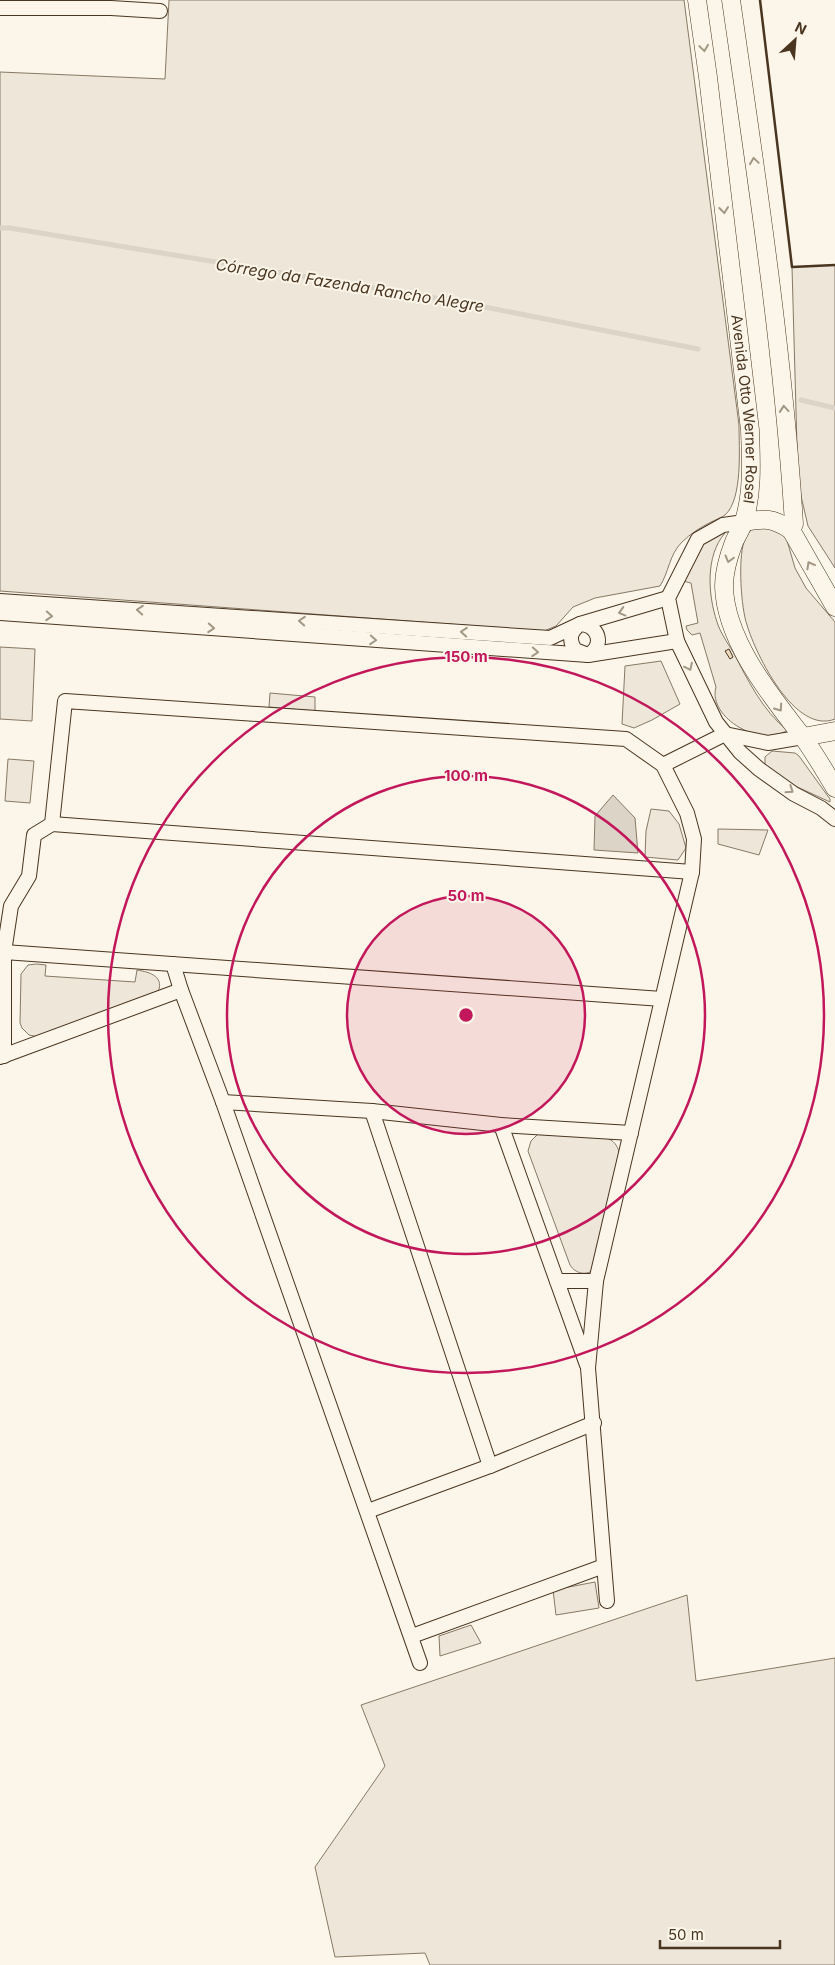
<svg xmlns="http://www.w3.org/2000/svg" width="835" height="1965" viewBox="0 0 835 1965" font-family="Inter,sans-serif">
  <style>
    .green { fill: #ede6d9; stroke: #887966 }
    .water { fill: #dcd4c6; stroke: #887966 }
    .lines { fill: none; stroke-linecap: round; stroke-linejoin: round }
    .stream { stroke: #dcd4c6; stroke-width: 5 }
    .building { fill: #ecdcbc; stroke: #4a3520 }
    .minor-casing { stroke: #4a3520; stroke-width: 16 }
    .tertiary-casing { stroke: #4a3520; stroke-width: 19 }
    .minor { stroke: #fbf6e9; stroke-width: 14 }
    .tertiary { stroke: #fbf6e9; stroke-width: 18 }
    .wall { stroke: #4a3520; stroke-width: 2.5 }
    .oneway { stroke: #a29684 }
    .ring { fill: none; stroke: #c2185b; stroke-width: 2.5 }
    .labels { text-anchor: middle; stroke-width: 4; stroke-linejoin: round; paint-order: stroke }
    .street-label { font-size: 15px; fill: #4a3520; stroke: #fbf6e9 }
    .water-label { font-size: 16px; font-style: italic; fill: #4a3520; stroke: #fbf6e9 }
    .centre { fill: #c2185b; stroke: #fbf6e9; stroke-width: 2.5 }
    .ring-label { font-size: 15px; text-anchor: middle; font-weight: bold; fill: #c2185b; stroke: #fbf6e9; stroke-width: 4; stroke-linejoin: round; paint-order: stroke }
  </style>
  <rect width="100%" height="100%" fill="#fbf6e9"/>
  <g class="green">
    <path d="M169 0H684L739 425C739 448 743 499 725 515 721 518 715 520 711 522 701 527 690 534 682 542 669 555 669 572 660 586L595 598 573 607 556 626 544 631 0 591V72L165 79Z"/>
    <polygon points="835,265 835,568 808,526 798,483 792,267"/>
    <path d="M754 526 776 527 786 537 795 568 806 588 835 622V719C795 735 756 655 747 625 741 608 738 559 744 542 746 536 750 531 754 526Z"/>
    <path d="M722 532 725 533C705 556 708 595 717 622 720 632 727 642 733 652 748 680 762 710 787 730 763 749 707 718 716 687L700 633 692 635 687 630 686 626 698 623 691 583 683 581 698 543Z"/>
    <polygon points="0,647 35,649 32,721 0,719"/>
    <polygon points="661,661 680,704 652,720 634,728 622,724 625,666"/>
    <polygon points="270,693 315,697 315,711 269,707"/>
    <polygon points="772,751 795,753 799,756 830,799 830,802 793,785 768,767 765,764 765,757"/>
    <polygon points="8,759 34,761 30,803 5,801"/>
    <polygon points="651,809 669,811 679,824 686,848 678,860 645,857 646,831"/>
    <polygon points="718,829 768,830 759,855 718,844"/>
    <path d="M36 964 46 965 45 976 135 982 137 970C150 972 166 977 157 994L39 1037 29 1035 22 1028 20 1023 21 974 28 965Z"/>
    <path d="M539 1133C553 1134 602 1134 611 1140 617 1144 619 1150 620 1157L595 1269C586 1276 576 1274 570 1265L528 1151 531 1141Z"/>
    <polygon points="595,1582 599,1608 556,1615 553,1590"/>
    <polygon points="687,1595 696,1681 835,1658 835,1965 430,1965 425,1953 335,1957 315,1867 385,1766 361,1705"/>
    <polygon points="471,1625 481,1643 440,1656 439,1636"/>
  </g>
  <polygon class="water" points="613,795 635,818 638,853 594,850 595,816"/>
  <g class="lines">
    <g class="stream">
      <polyline points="0,228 10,228 459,302 698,349"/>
      <polyline points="801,400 835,408"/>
    </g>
  </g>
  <polygon class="building" points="729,649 733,657 730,659 725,651"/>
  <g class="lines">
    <g class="minor-casing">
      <g id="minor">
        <polyline points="0,8 111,8 160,11"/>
        <polyline points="744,522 723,525 698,539 668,598 677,641 716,722 740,752 759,769 794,794 821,808 835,819"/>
        <polyline points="0,601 550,638 580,624 668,598"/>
        <polyline points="0,613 588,655 677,641"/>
        <path d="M580 624C599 625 605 646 588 655L575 650C568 639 570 632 580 624Z"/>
        <polyline points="663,765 725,734 768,743 803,737"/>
        <polyline points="52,824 692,872"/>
        <polyline points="4,952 662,999"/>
        <polyline points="173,964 181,990"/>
        <polyline points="4,1056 4,952 11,906 29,876 34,835 52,824 65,701 626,739 663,765 687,813 694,839 692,872 596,1281 588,1368 607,1601"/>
        <polyline points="0,1057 181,990 223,1102 420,1663"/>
        <polyline points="223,1102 372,1111 501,1125 631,1133"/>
        <polyline points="372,1111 490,1466"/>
        <polyline points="501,1125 587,1365"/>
        <polyline points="557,1281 596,1281"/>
        <polyline points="368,1511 490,1466 594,1423"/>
        <polyline points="412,1636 604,1566"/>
      </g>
    </g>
    <g class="tertiary-casing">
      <g id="tertiary">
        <path id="s1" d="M697 0 708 77 750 430C751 460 753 492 744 521 742 528 737 535 734 542 729 555 724 572 724 586 725 640 771 696 802 736 814 752 824 770 835 788"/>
        <path d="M731 0C756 174 783 348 794 524L791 530 835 607"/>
        <path d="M744 522C765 518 773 518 791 530"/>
        <polyline points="803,737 835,731"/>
      </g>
    </g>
    <use href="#minor" class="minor"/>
    <use href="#tertiary" class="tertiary"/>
    <polyline class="wall" points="760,0 792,267 835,265"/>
  </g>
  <defs><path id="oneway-chevron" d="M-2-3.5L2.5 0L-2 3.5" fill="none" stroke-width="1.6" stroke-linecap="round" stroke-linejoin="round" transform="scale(1.25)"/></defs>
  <g class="oneway">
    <use href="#oneway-chevron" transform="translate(704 48) rotate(82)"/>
    <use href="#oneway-chevron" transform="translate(754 161) rotate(-98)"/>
    <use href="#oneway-chevron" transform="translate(724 210) rotate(83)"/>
    <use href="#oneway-chevron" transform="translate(784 409) rotate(-95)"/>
    <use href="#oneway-chevron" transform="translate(729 559) rotate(105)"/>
    <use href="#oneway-chevron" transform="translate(810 565) rotate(-119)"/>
    <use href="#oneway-chevron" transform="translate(140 610) rotate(-176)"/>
    <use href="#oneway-chevron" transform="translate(622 612) rotate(165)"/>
    <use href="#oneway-chevron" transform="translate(49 616) rotate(4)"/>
    <use href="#oneway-chevron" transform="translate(302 621) rotate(-176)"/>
    <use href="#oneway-chevron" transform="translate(211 628) rotate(4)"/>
    <use href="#oneway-chevron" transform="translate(464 632) rotate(-176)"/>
    <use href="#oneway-chevron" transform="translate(373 640) rotate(4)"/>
    <use href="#oneway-chevron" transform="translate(535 652) rotate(4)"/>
    <use href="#oneway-chevron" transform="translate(689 667) rotate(64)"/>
    <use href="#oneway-chevron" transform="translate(779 708) rotate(55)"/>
    <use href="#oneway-chevron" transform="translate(790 790) rotate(34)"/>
  </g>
  <circle cx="466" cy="1015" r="119" fill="#c2185b" fill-opacity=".12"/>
  <g class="ring">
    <circle cx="466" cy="1015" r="119"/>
    <circle cx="466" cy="1015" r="239"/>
    <circle cx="466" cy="1015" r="358"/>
  </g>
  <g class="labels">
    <g class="street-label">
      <text dy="5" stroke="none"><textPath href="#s1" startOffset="412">Avenida Otto Werner Rosel</textPath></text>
    </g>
    <g class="water-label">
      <text transform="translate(350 285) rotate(9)" y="6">Córrego da Fazenda Rancho Alegre</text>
    </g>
  </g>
  <circle cx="466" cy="1015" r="8" class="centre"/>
  <g class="ring-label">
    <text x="466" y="662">150 m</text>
    <text x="466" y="781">100 m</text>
    <text x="466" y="901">50 m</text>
  </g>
  <g transform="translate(795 40) rotate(26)" stroke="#fbf6e9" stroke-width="4" paint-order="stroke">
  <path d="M0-4L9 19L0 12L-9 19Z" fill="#4a3520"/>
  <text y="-8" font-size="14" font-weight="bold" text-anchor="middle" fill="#4a3520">N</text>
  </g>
  <path d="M660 1940v8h120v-8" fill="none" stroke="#4a3520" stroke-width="2.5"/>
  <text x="668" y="1940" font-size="15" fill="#4a3520" stroke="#fbf6e9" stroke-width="4" paint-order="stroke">50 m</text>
</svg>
